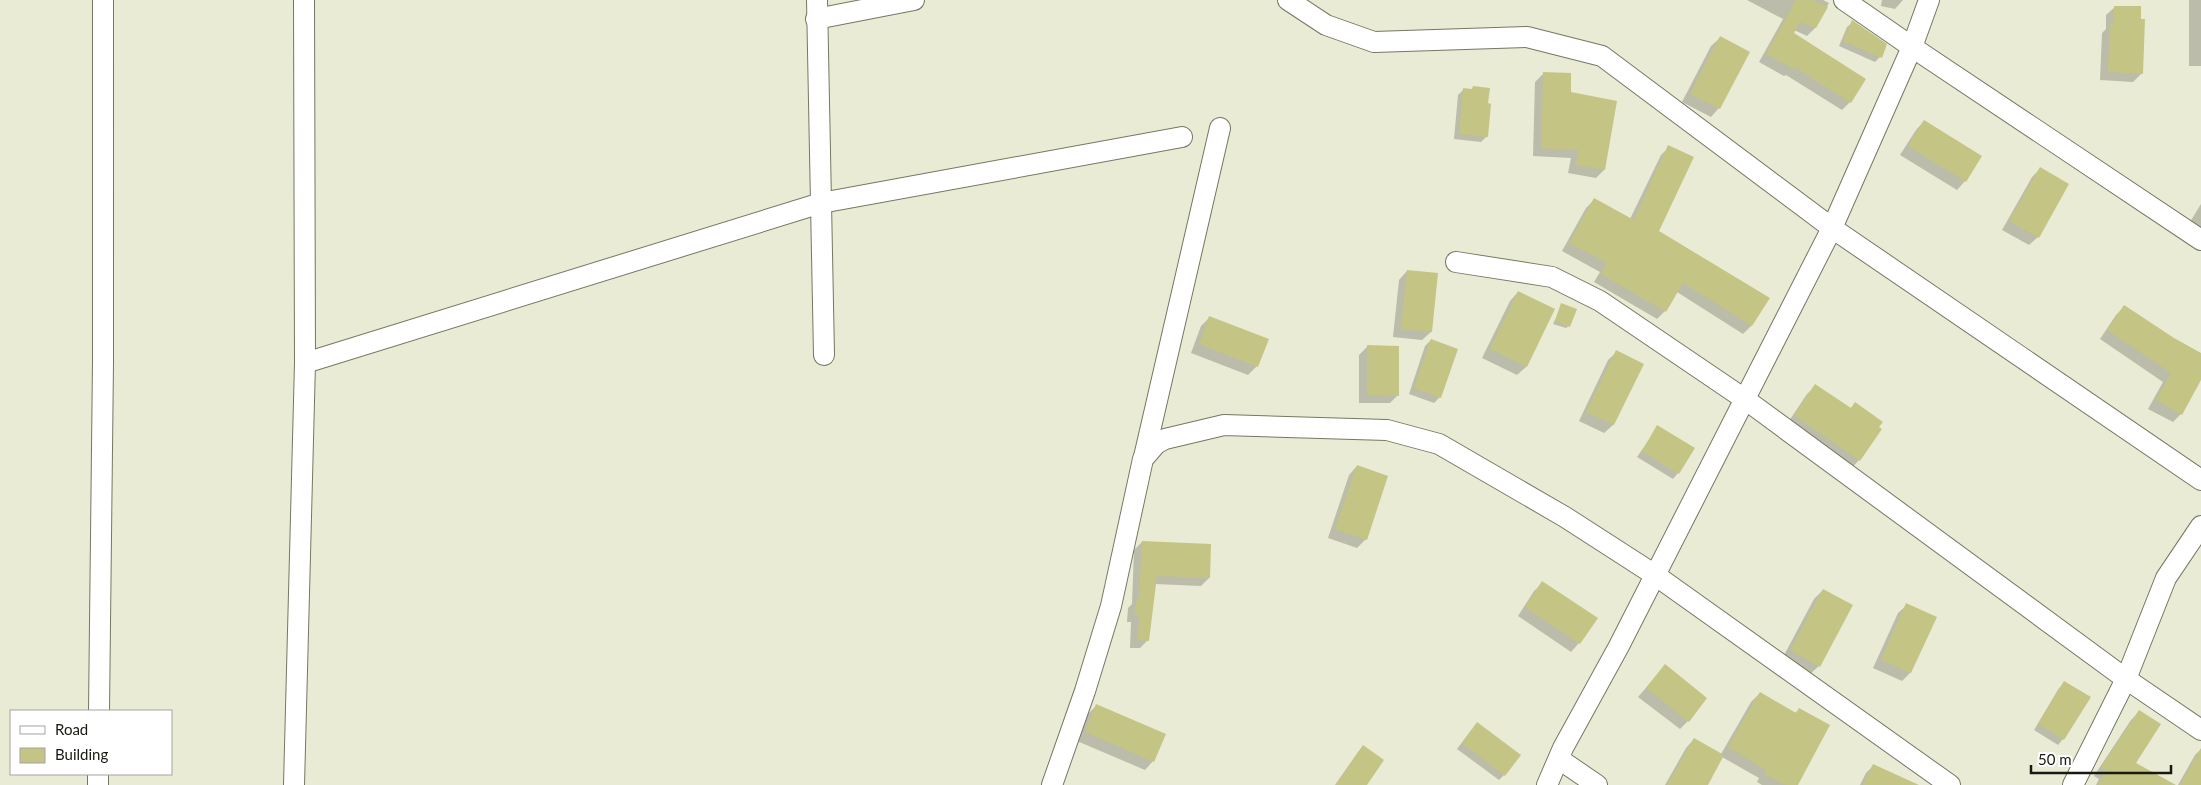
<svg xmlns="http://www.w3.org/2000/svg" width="2201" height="785" viewBox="0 0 2201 785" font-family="Lato,sans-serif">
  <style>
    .shadow { fill: #0003 }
    .building { fill: #c4c585 }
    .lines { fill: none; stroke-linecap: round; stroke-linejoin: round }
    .minor-casing { stroke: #767763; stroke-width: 22 }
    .minor { stroke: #fff; stroke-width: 20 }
  </style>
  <rect width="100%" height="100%" fill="#eaebd4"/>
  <g class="shadow">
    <polygon points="1747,0 1823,0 1829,3 1815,28 1807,36 1794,30 1792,34 1850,102 1842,110 1786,75 1784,76 1759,62 1783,19"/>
    <polygon points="1882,0 1903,0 1895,9 1881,6"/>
    <rect x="2189" y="0" width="12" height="66"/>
    <polygon points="2115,7 2142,73 2133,82 2100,80 2102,33 2106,29 2106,15"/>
    <polygon points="1853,22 1880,57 1875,62 1839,46 1847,27"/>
    <polygon points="1720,38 1719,108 1711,117 1682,102 1711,46"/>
    <polygon points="1543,74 1569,93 1604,170 1596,178 1568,173 1571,158 1533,156 1535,82"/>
    <polygon points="1473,88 1487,136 1481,142 1454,139 1458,95 1463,90 1471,90"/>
    <polygon points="1924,121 1965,181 1957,190 1900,155 1916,130"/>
    <polygon points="1669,147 1658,232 1768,299 1751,326 1743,334 1677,292 1665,311 1657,319 1594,282 1600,272 1562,251 1586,208 1594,200 1630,219 1661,155"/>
    <polygon points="2040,169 2038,237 2029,245 2002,230 2032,177"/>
    <polygon points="2201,204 2201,228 2190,222"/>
    <polygon points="1407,271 1431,332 1422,340 1393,337 1399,280"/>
    <polygon points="1518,292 1554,309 1526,367 1517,375 1482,358 1510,301"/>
    <polygon points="1562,305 1569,326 1566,328 1553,324"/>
    <polygon points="2125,306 2174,339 2201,354 2201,377 2181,414 2173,422 2148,409 2163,382 2100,339 2116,315"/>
    <polygon points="1210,317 1257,366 1248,375 1191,353 1201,326"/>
    <polygon points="1431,340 1440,397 1434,403 1409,394 1425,346"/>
    <polygon points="1368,346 1398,395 1390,403 1359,403 1359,355"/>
    <polygon points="1617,352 1642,364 1613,425 1604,433 1579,421 1608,360"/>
    <polygon points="1816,386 1850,409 1855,404 1859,460 1851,469 1787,424 1807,394"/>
    <polygon points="1658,427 1678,473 1673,479 1637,457"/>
    <polygon points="1357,466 1366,539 1357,548 1328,538 1349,475"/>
    <polygon points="1142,542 1209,578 1201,586 1155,584 1148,640 1140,648 1130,648 1131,622 1127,622 1128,608 1132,604 1134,550"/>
    <polygon points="1543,583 1579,643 1571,652 1518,616 1534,591"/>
    <polygon points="1823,590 1819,666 1810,674 1782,659 1814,599"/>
    <polygon points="1907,605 1910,673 1902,681 1873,668 1898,613"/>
    <polygon points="1665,666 1688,721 1680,729 1638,697"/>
    <polygon points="2065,683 2063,739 2058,745 2034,730 2059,688"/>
    <polygon points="1760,693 1795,713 1799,710 1797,785 1762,785 1757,782 1759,778 1722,757 1706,785 1665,785 1686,748 1694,739 1721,754 1751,702"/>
    <polygon points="1096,706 1153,761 1145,770 1077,741 1088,714"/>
    <polygon points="2139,712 2134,763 2174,785 2096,785 2099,779 2094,776 2131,720"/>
    <polygon points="1472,729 1504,775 1499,780 1457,749"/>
    <polygon points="1363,747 1365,785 1335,785 1358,752"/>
    <polygon points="2201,749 2201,785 2178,785 2195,755"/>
    <polygon points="1874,765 1898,785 1860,785 1866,773"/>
  </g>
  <g class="building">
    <polygon points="1796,0 1812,0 1828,7 1816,28 1800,22 1794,33 1866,79 1851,103 1795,67 1794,69 1766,54"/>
    <polygon points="2114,6 2141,6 2141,19 2145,19 2143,74 2108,72 2110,23 2113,23"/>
    <polygon points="1852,20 1887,44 1882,58 1843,41"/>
    <polygon points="1720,36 1750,52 1720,109 1690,94"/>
    <polygon points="1543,72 1571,73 1571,92 1617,101 1605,170 1576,165 1578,150 1541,148"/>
    <polygon points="1473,86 1490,88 1488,103 1491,104 1488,137 1459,134 1463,88 1472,89"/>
    <polygon points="1924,120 1982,156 1966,182 1908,146"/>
    <polygon points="1668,145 1694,157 1659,231 1770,298 1752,326 1683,283 1666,312 1601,274 1607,263 1569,243 1594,198 1634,220"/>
    <polygon points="2040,167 2069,184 2039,238 2009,221"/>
    <polygon points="1407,270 1438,273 1432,332 1401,329"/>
    <polygon points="1518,291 1555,309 1527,367 1490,349"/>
    <polygon points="1561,303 1577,309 1570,327 1555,321"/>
    <polygon points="2124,305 2174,338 2201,353 2201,380 2182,415 2156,400 2171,373 2107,330"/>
    <polygon points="1209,316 1269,339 1258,367 1199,344"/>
    <polygon points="1431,339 1458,349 1441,398 1414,388"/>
    <polygon points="1367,345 1399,346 1399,396 1367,395"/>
    <polygon points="1616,350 1644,364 1614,425 1586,412"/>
    <polygon points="1815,384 1851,408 1855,402 1883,422 1879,427 1882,429 1860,461 1794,415"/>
    <polygon points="1657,425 1695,448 1679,474 1642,451"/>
    <polygon points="1357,465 1388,476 1367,540 1335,529"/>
    <polygon points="1142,541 1211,544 1210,578 1157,576 1149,641 1138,640 1139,615 1134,614 1136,599 1139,599"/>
    <polygon points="1542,581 1598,618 1580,644 1525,607"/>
    <polygon points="1823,589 1853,605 1820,667 1790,650"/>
    <polygon points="1906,603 1937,617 1911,673 1881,660"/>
    <polygon points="1665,664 1707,698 1689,722 1646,688"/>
    <polygon points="2064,681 2091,697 2064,740 2038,724"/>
    <polygon points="1760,692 1796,713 1799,708 1830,725 1798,785 1786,785 1764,774 1766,770 1728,747"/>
    <polygon points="1096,704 1166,734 1154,762 1085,732"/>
    <polygon points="2139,710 2161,724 2136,763 2176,785 2098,785 2106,770 2101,767"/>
    <polygon points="1477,722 1521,755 1505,776 1462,743"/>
    <polygon points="1694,738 1724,755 1708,785 1667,785"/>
    <polygon points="1363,745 1384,760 1367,785 1336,785"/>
    <polygon points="2201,748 2201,785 2180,785"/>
    <polygon points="1873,764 1919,785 1863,785"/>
  </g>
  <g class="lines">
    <g class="minor-casing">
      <g id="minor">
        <polyline points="817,0 824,355"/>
        <polyline points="1288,0 1326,25 1374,42 1527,37 1602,56 1832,228 2201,480"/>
        <polyline points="1844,0 1912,47 2201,240"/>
        <polyline points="816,19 914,0"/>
        <polyline points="1456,262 1552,277 1600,301 1746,400 2126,679 2201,730"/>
        <polyline points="305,363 821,203 1182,137"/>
        <polyline points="1144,457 1220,128"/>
        <polyline points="99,711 103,362 103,0"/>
        <polyline points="1559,759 1597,785"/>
        <polyline points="98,785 98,774"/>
        <polyline points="294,785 305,363 304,0"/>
        <polyline points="1052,785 1085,691 1111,606 1143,459 1156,444 1165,439 1224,425 1387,430 1439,444 1565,517 1655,575 1950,785"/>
        <polyline points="1547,785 1563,748 1619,646 1832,228 1912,47 1929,0"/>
        <polyline points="2073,785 2126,679 2166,578 2201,526"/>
      </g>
    </g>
    <use href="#minor" class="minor"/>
  </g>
  <rect x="10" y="710" width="162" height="65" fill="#ffffff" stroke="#a3a3a0"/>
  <rect x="20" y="726" width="25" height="8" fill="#ffffff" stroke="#a3a3a0"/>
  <text x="55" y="735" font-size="15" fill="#191911">Road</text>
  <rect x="20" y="748" width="25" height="15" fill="#c4c585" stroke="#a3a3a0"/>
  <text x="55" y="760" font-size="15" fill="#191911">Building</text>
  <path d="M2031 765v8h140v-8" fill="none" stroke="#191911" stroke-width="2.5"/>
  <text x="2038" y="765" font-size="15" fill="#191911" stroke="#ffffff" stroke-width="4" paint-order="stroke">50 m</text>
</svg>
